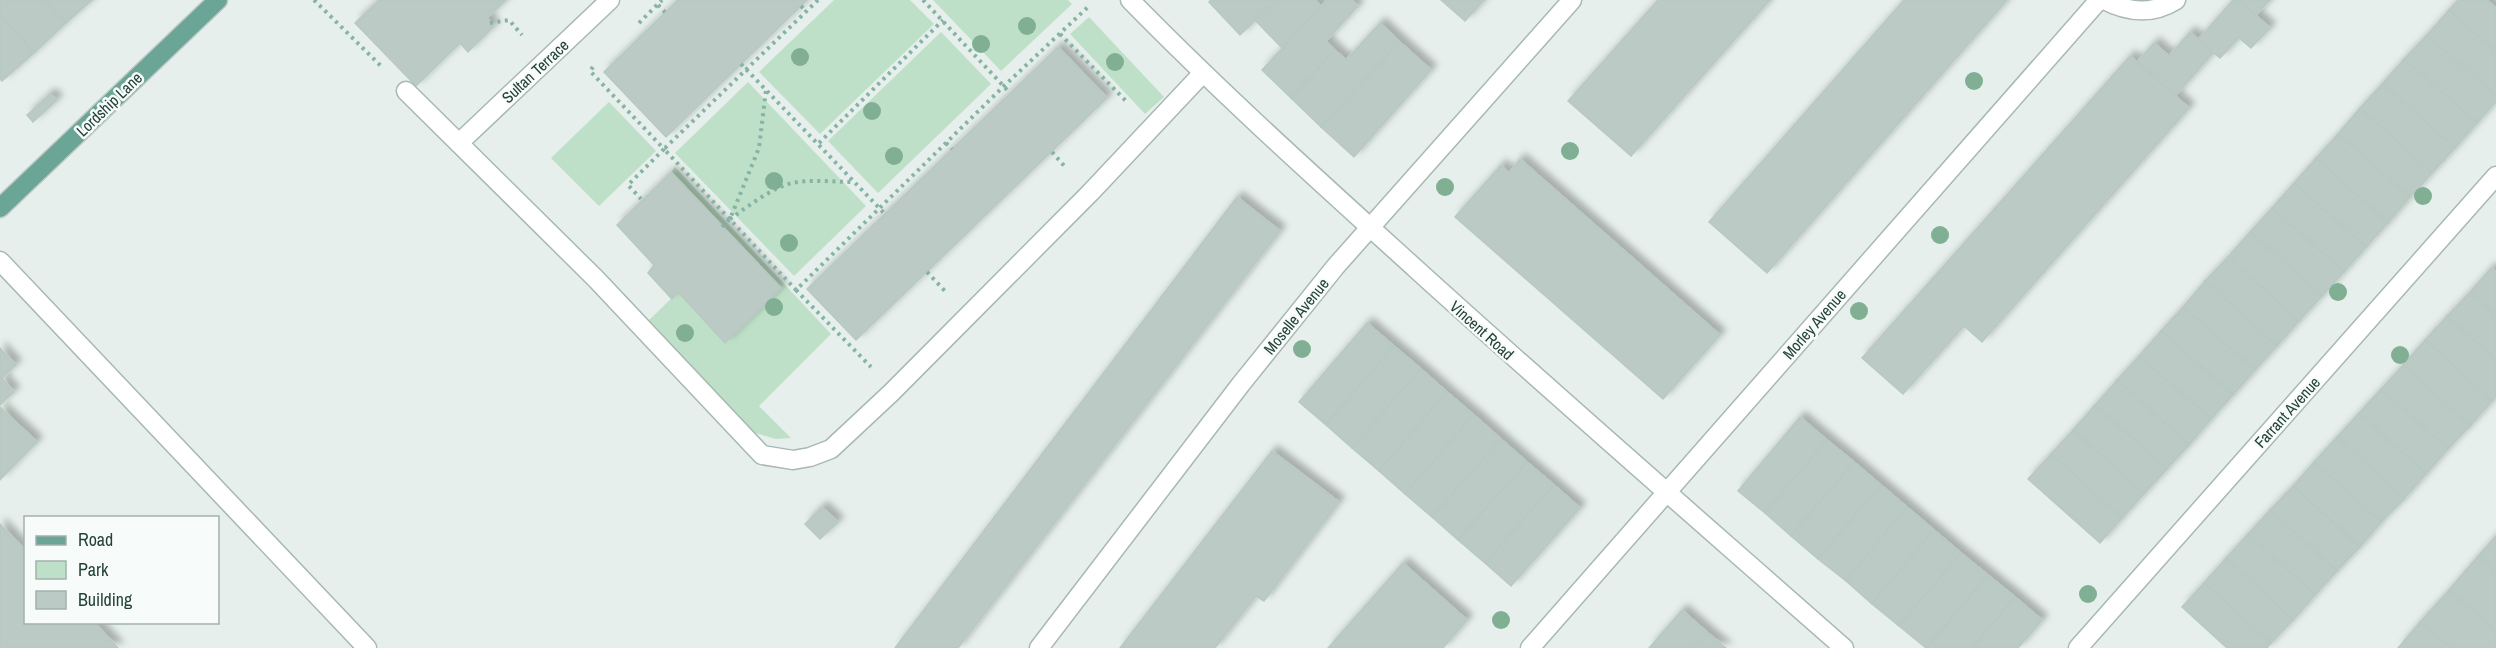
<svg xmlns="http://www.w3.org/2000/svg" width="2496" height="648" viewBox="0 0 2496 648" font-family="'Archivo Narrow',sans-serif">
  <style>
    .green { fill: #bfe0c8 }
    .building { fill: #bbcac4; stroke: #b8c9c2; stroke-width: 1.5; filter: url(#shadow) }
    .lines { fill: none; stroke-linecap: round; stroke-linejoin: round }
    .service-casing { stroke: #a8b8b2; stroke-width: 21 }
    .minor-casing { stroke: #a8b8b2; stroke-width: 21 }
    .primary-casing { stroke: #c2cac8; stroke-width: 21 }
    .path { stroke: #86b3a5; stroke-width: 4; stroke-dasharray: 3 4.5; stroke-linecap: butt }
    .service { stroke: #fff; stroke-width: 18 }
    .minor { stroke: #fff; stroke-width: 18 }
    .primary { stroke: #6aa596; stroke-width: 18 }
    .tree { fill: #80af93 }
    .labels { text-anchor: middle; stroke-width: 5; stroke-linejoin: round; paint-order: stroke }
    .street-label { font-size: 16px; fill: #24423a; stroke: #f7fbf9 }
  </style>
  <defs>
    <filter id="shadow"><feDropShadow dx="5.5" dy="-5.5" stdDeviation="3" flood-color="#0004"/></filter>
  </defs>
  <rect width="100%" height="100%" fill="#e6efeb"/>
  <g class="green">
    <polygon points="834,0 910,0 934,24 820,134 759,72"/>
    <polygon points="933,0 1068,0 1072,4 1001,71"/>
    <polygon points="1089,17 1164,97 1145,114 1070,34"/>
    <polygon points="941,32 991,84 878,193 828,141"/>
    <polygon points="748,82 866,206 794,276 675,153"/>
    <polygon points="609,102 656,151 599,206 551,158"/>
    <polygon points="675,167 831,334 759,406 791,438 776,439 748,431 647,322 678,292 781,288 671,172"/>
  </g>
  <g class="building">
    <polygon points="0,0 45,0 66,23 34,53 0,15"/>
    <polygon points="45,0 92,0 66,23"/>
    <polygon points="379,0 506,0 487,18 494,26 468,52 460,43 416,86 355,23"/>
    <polygon points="678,0 807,0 666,137 604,72"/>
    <polygon points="1211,0 1277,0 1240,35 1209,2"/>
    <polygon points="1277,0 1315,0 1321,6 1282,48 1255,20"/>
    <polygon points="1327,0 1352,0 1358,6 1326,41 1335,50 1291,98 1262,70"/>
    <polygon points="1441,0 1484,0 1465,21"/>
    <polygon points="1658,0 1770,0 1631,156 1568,101"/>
    <polygon points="1904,0 2007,0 1767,273 1709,222"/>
    <polygon points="2233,0 2239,0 2270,28 2251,48 2239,38 2220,58 2198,40"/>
    <polygon points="2239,0 2270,0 2256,15"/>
    <polygon points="2458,0 2487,0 2496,8 2496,52 2449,10"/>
    <polygon points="2449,10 2496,52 2496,96 2427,35"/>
    <polygon points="0,15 34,53 2,81 0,79"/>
    <polygon points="1380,23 1400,42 1321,127 1291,98 1335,50 1346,60"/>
    <polygon points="2190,32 2213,53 2175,96 2137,62 2154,43 2169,56"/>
    <polygon points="2427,35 2496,96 2496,102 2477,123 2404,59"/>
    <polygon points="1400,42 1431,70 1354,157 1321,127"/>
    <polygon points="1058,47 1107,98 856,340 807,289"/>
    <polygon points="2130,56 2189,108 1982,342 1964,326 1903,394 1862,358"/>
    <polygon points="2404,59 2477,123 2455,148 2382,84"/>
    <polygon points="2382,84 2455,148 2432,173 2360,108"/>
    <polygon points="50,94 57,100 33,122 27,115"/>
    <polygon points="2360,108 2432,173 2410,197 2338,134"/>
    <polygon points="2338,134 2410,197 2388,223 2316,158"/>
    <polygon points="2316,158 2388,223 2366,247 2294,183"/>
    <polygon points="1520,159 1720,335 1663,399 1455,217 1501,165 1509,173"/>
    <polygon points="671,172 781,288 725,343 678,292 672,299 648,273 654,265 617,225"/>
    <polygon points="2294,183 2366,247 2344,272 2272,208"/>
    <polygon points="1237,197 1280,231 958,648 895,648"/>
    <polygon points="2272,208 2344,272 2322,296 2250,232"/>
    <polygon points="2250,232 2322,296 2299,321 2228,257"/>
    <polygon points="2228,257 2299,321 2277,346 2205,281"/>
    <polygon points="2491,268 2496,272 2496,316 2470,292"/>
    <polygon points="2205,281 2277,346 2255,370 2183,307"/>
    <polygon points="2470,292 2496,316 2496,360 2447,316"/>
    <polygon points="2183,307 2255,370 2233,395 2161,331"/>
    <polygon points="2447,316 2496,360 2496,397 2492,401 2425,340"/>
    <polygon points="1367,323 1394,346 1326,425 1299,402"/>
    <polygon points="2161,331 2233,395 2211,419 2139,356"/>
    <polygon points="2425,340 2492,401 2470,426 2403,365"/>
    <polygon points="1394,346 1421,369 1352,448 1326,425"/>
    <polygon points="0,348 16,365 2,378 14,392 0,405"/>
    <polygon points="2139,356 2211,419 2189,445 2117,380"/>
    <polygon points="2403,365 2470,426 2448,449 2381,389"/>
    <polygon points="1421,369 1447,392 1379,471 1352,448"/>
    <polygon points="2117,380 2189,445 2167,469 2095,405"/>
    <polygon points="2381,389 2448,449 2426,474 2359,413"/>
    <polygon points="1447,392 1474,415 1405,494 1379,471"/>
    <polygon points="2095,405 2167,469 2144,494 2073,430"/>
    <polygon points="0,407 37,442 0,480"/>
    <polygon points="2359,413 2426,474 2404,499 2337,437"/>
    <polygon points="1474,415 1501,439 1432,517 1405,494"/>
    <polygon points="1800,417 1827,440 1765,513 1738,491"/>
    <polygon points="2073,430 2144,494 2122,518 2051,454"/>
    <polygon points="2337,437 2404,499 2381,522 2314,462"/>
    <polygon points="1501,439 1527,462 1458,540 1432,517"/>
    <polygon points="1827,440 1854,462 1791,536 1765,513"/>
    <polygon points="1272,451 1339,502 1264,601 1256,596 1215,648 1120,648"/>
    <polygon points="2051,454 2122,518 2100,543 2028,479"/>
    <polygon points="1527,462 1554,485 1485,563 1458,540"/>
    <polygon points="1854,462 1881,485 1818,559 1791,536"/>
    <polygon points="2314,462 2381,522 2360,547 2293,486"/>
    <polygon points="1554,485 1580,508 1511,586 1485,563"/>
    <polygon points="1881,485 1907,507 1846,581 1818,559"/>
    <polygon points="2293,486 2360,547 2337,571 2270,510"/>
    <polygon points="822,507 838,522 820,539 805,524"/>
    <polygon points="1907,507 1934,530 1872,604 1846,581"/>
    <polygon points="2270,510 2337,571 2315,595 2248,534"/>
    <polygon points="0,524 26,551 26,622 94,622 118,648 0,648"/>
    <polygon points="1934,530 1961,553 1899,626 1872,604"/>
    <polygon points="2248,534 2315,595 2293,620 2226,558"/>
    <polygon points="2496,536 2496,572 2478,556"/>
    <polygon points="1961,553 1988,575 1926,648 1899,626"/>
    <polygon points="2478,556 2496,572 2496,631 2449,590"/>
    <polygon points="2226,558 2293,620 2271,643 2204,583"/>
    <polygon points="1403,563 1467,620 1443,648 1328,648"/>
    <polygon points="1988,575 2015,597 1972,648 1927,648"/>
    <polygon points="2204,583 2271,643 2267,648 2227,648 2182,607"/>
    <polygon points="2449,590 2496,631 2496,648 2450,648 2420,622"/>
    <polygon points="2015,597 2042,620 2018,648 1972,648"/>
    <polygon points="1682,610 1708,633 1695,648 1649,648"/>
    <polygon points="2420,622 2450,648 2398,648"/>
    <polygon points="1708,633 1726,648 1695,648"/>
  </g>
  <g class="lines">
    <g class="service-casing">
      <g id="service">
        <polyline points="406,91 596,279 762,455 793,460 810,457 831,449 891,393 1090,193 1202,74"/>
        <polyline points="459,143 610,0"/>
        <polyline points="0,261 367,648"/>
      </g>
    </g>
    <g class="minor-casing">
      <g id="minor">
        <path d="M1130 0C1222 94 1319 181 1416 269 1557 397 1701 522 1844 648"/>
        <path d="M2104 0C2129 13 2152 15 2176 0"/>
        <polyline points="1039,648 1241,384 1336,266 1572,0"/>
        <polyline points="1530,648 2099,0"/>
        <polyline points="2078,648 2496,176"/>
      </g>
    </g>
    <g class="primary-casing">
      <polyline id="primary" points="0,208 218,0"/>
    </g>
    <g class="path">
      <polyline points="314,0 382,67"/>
      <polyline points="818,0 664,149 796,290 1004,86 1089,6"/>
      <polyline points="923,0 1010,93"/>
      <polyline points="658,5 665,12"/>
      <polyline points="801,6 806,11"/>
      <polyline points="490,23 509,20 522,35"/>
      <polyline points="639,23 662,0"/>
      <polyline points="1060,34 1127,102"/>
      <polyline points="741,64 885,214"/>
      <polyline points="593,67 590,71 664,149 628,185 641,199"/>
      <polyline points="819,143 943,20"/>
      <polyline points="946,143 952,149"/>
      <polyline points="1052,152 1066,168"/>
      <path d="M730 219C749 206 769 189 792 183 811 179 833 182 853 182"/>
      <polyline points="722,227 730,219 759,148 766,90"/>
      <polyline points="927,272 945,291"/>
      <polyline points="796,290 871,367"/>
    </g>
    <use href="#service" class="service"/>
    <use href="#minor" class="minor"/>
    <use href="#primary" class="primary"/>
  </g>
  <g class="tree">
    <circle cx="1027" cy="26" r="9"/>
    <circle cx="981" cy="44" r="9"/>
    <circle cx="800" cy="57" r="9"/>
    <circle cx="1115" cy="62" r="9"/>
    <circle cx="1974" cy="81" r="9"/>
    <circle cx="872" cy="111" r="9"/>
    <circle cx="1570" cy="151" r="9"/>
    <circle cx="894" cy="156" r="9"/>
    <circle cx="774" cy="181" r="9"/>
    <circle cx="1445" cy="187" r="9"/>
    <circle cx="2423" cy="196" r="9"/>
    <circle cx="1940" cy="235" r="9"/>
    <circle cx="789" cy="243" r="9"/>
    <circle cx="2338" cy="292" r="9"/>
    <circle cx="774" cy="307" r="9"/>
    <circle cx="1859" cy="311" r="9"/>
    <circle cx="685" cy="333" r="9"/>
    <circle cx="1302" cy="349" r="9"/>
    <circle cx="2400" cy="355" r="9"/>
    <circle cx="2088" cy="594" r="9"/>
    <circle cx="1501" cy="620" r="9"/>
  </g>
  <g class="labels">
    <g class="street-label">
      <text transform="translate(535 71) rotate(-43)" y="6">Sultan Terrace</text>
      <text transform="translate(109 104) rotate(-44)" y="6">Lordship Lane</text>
      <text transform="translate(1296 316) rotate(-51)" y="6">Moselle Avenue</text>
      <text transform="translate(1814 324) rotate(-49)" y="6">Morley Avenue</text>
      <text transform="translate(1482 330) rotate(42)" y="6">Vincent Road</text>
      <text transform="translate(2287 412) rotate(-48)" y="6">Farrant Avenue</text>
    </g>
  </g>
  <rect x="24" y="516" width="195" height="108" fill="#f7fbf9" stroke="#a3b1ad" stroke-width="1.5"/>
  <rect x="36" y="536" width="30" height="9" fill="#6aa596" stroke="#a3b1ad" stroke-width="1.5"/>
  <text x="78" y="546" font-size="18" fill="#24423a">Road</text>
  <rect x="36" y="561" width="30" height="18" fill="#bfe0c8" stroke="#a3b1ad" stroke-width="1.5"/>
  <text x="78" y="576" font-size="18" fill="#24423a">Park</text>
  <rect x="36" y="591" width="30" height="18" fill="#bbcac4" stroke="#a3b1ad" stroke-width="1.5"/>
  <text x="78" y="606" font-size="18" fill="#24423a">Building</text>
</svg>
